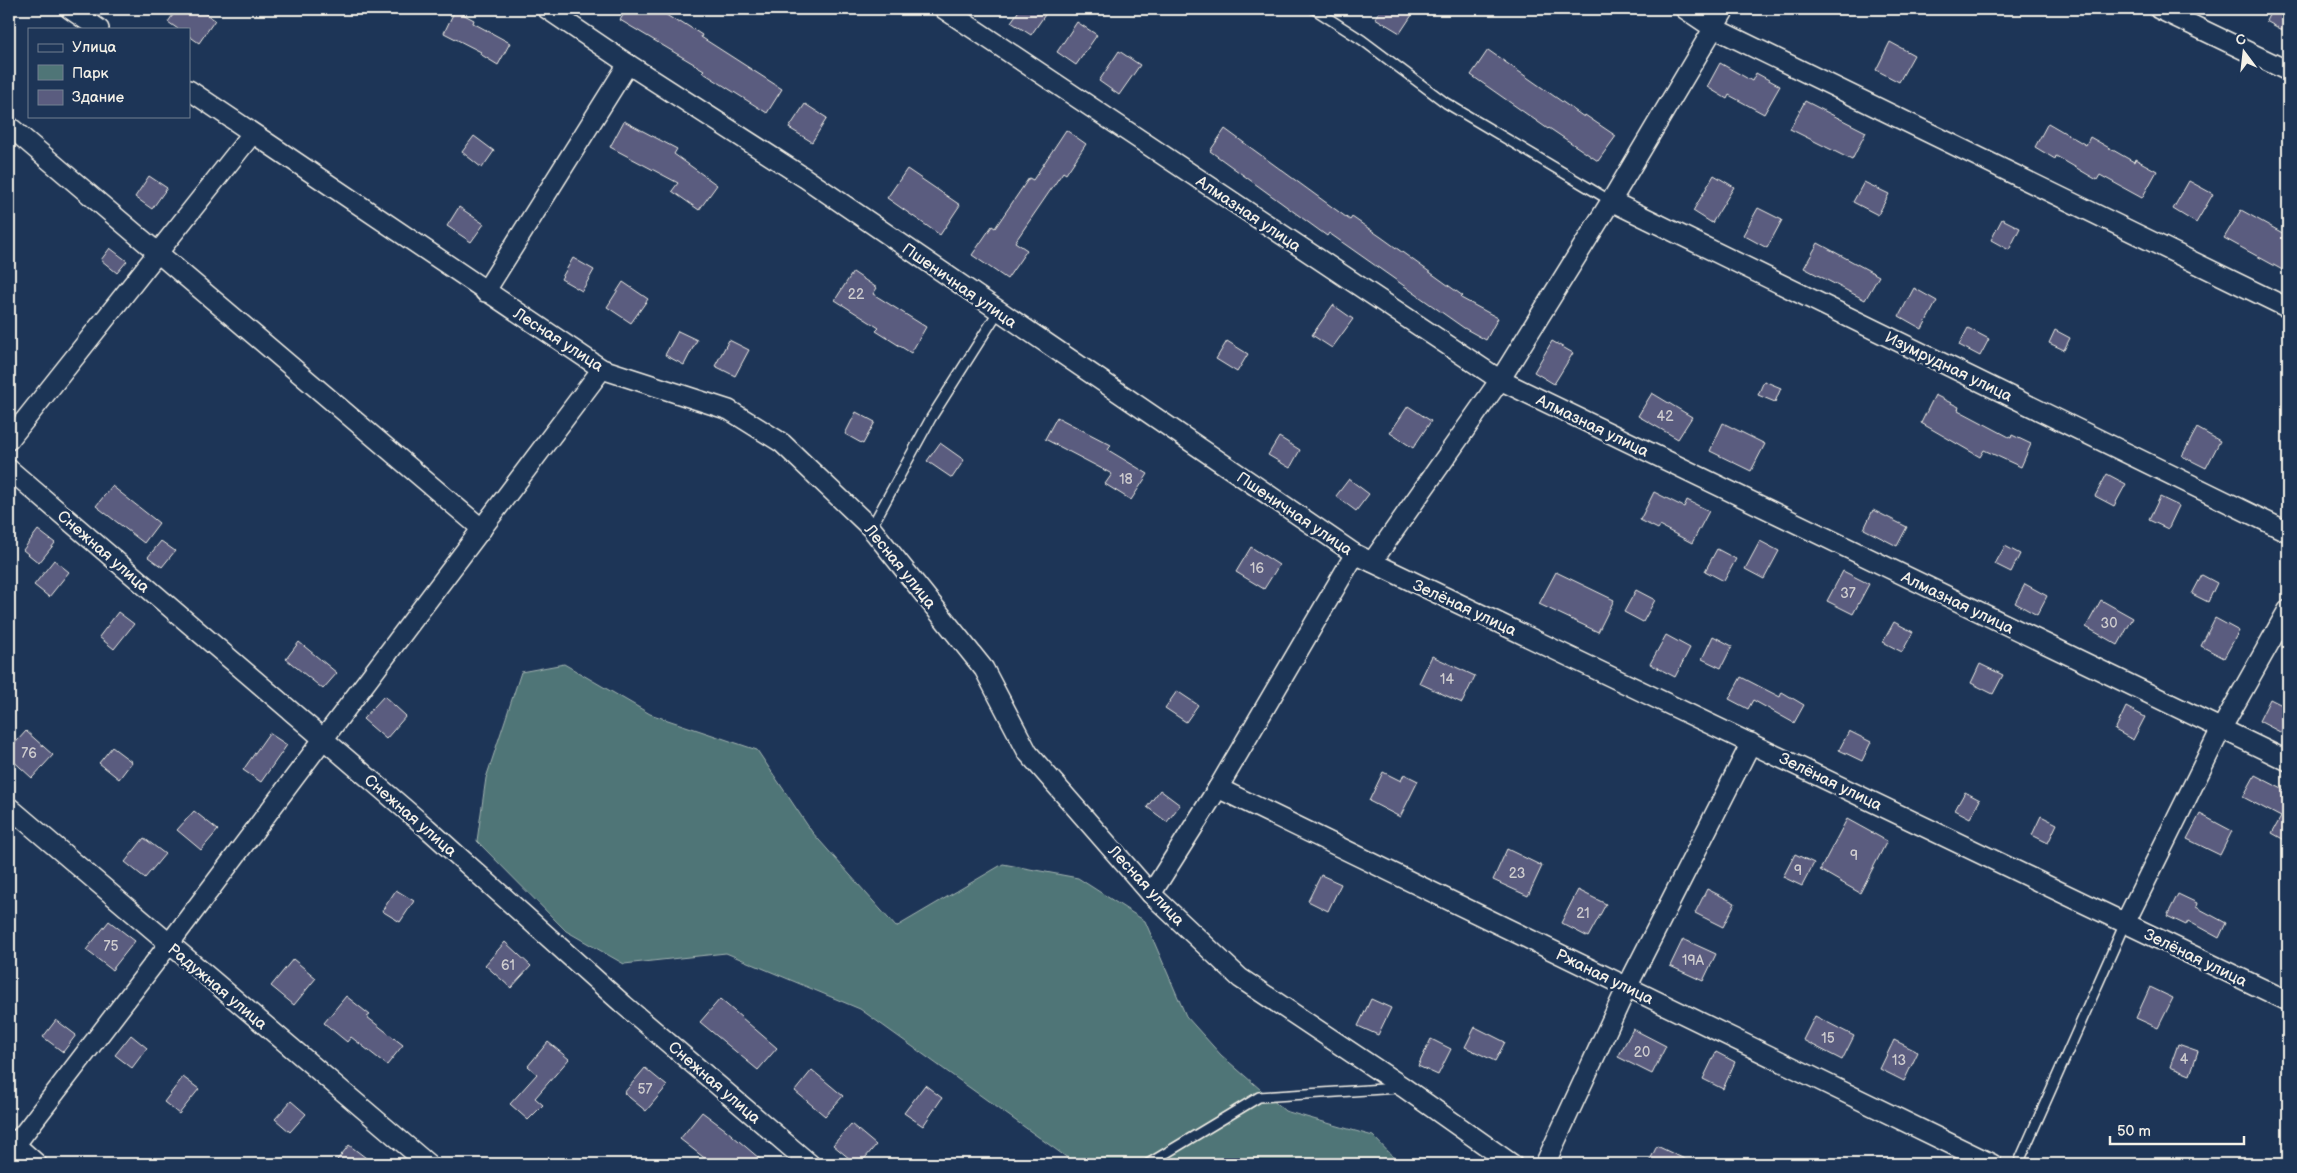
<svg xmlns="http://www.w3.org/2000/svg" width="2297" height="1173" viewBox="0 0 2297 1173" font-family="'Balsamiq Sans',sans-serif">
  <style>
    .green { fill: #4f7577; stroke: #a2b3b0 }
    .building { fill: #5a5c7f; stroke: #f4f1e8 }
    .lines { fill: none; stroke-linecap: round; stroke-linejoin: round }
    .service-casing { stroke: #f4f1e8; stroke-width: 12 }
    .minor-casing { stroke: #f4f1e8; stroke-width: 22 }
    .service { stroke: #1d3557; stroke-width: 9 }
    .minor { stroke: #1d3557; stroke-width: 19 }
    .labels { text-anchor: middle; stroke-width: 5; stroke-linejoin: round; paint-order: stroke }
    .number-label { font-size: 14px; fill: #ceccce }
    .street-label { font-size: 16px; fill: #f4f1e8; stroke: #1d3557 }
  </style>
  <rect width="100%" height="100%" fill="#1d3557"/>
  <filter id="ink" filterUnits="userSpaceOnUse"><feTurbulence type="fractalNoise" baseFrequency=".02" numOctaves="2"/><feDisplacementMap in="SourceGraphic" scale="10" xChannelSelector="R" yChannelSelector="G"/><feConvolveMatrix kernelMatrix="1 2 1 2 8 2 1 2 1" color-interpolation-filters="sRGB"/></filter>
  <g filter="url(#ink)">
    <polygon class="green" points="564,664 650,714 757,750 812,832 896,927 1003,864 1078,878 1145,921 1186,1016 1221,1055 1285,1111 1373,1136 1400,1164 1076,1164 860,1009 726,953 624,964 566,931 477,841 486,778 521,672"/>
    <g class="building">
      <polygon points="177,9 198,9 215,20 199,43 189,36 189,29 178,29 168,22"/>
      <polygon points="627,9 657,9 679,23 680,21 702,35 701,37 782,89 767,113 702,72 704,70 620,20"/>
      <polygon points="1020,9 1049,9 1031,35 1011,22"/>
      <polygon points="1381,9 1416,9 1400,33 1375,18"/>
      <polygon points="2272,9 2288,9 2288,33 2266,21"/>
      <polygon points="455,10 474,20 473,23 510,43 498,65 480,54 481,52 444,33"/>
      <polygon points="1077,22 1097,35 1076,65 1057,52"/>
      <polygon points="1890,42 1914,55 1899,82 1876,70"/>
      <polygon points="1488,50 1584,117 1585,115 1616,136 1598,161 1549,128 1548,129 1471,75"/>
      <polygon points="1119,51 1140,65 1119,95 1099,81"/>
      <polygon points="1720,63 1752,81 1756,73 1780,86 1764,114 1729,95 1727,99 1707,87"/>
      <polygon points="1805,101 1866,132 1852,160 1790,129"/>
      <polygon points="805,104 827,118 812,142 789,128"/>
      <polygon points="624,121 677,149 674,154 717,185 699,210 672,191 678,183 610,147"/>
      <polygon points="2048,123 2086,145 2090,137 2134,162 2135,159 2157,171 2142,198 2100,175 2097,180 2056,156 2055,159 2035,147"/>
      <polygon points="1225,129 1350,220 1352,217 1381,237 1463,296 1461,298 1498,318 1486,340 1464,328 1329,233 1327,236 1210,151"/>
      <polygon points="1066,130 1086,144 1066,174 1063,172 1015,242 1027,250 1007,279 972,255 992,226 995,228 1029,178 1033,180"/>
      <polygon points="474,136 494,151 482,168 462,152"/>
      <polygon points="907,169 960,205 940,235 887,198"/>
      <polygon points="1714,175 1734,187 1712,223 1693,211"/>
      <polygon points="149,176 167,188 152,209 135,197"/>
      <polygon points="2189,181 2213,194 2196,223 2173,209"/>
      <polygon points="1864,182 1889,194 1878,215 1853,202"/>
      <polygon points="459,207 484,224 471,242 447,226"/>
      <polygon points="1758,208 1782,220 1767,248 1743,235"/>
      <polygon points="2241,210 2288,236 2288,273 2224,238"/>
      <polygon points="2002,219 2020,228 2009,250 1991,240"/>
      <polygon points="1818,243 1879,276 1865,300 1804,268"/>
      <polygon points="110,248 127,261 117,273 101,260"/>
      <polygon points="573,258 594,270 582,291 561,279"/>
      <polygon points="853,272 877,288 873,294 926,327 911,353 876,331 879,328 835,300"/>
      <polygon points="623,282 648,299 631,323 607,307"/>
      <polygon points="1914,288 1937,301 1922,329 1899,316"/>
      <polygon points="1333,305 1353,319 1332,348 1312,335"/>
      <polygon points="1968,328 1989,339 1980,356 1959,345"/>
      <polygon points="2055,330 2070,338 2064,350 2049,343"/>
      <polygon points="678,331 697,340 684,365 665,355"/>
      <polygon points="729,340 749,350 735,376 715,366"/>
      <polygon points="1227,341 1248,354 1237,372 1216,359"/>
      <polygon points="1552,341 1573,353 1554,384 1534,372"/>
      <polygon points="1764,381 1781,388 1775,402 1758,395"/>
      <polygon points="1652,393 1692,417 1678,439 1638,416"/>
      <polygon points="1935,395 1959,407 1958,410 2011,438 2012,435 2031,444 2021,467 1984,450 1980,457 1921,423"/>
      <polygon points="1408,406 1431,421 1413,448 1390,433"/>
      <polygon points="856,412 875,422 863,444 845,434"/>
      <polygon points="1057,417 1111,445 1108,450 1148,474 1131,500 1105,484 1112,474 1045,439"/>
      <polygon points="1723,423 1765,444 1751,471 1710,451"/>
      <polygon points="2197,428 2220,441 2206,468 2182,456"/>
      <polygon points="1279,437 1300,450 1290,468 1268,455"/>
      <polygon points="940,443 964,460 952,478 927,461"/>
      <polygon points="2107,474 2126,484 2114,506 2095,496"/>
      <polygon points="1349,479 1369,494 1356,511 1336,496"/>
      <polygon points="112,486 159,523 144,543 96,506"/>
      <polygon points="1654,492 1684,507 1687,500 1709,511 1692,543 1660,526 1658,529 1640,520"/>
      <polygon points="2160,497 2179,506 2168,529 2149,520"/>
      <polygon points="1873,510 1907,527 1897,546 1864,529"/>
      <polygon points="38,530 55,543 39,563 23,550"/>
      <polygon points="161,541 175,551 162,567 148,557"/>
      <polygon points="1760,541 1779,551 1764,579 1745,569"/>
      <polygon points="2005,546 2020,554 2011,572 1995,564"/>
      <polygon points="1251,547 1279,565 1264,589 1236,572"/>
      <polygon points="1717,549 1736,559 1724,581 1705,571"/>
      <polygon points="54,560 69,572 49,597 34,585"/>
      <polygon points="1843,571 1869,584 1853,614 1827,601"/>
      <polygon points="1556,572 1614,600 1598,632 1539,604"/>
      <polygon points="2202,575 2217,583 2208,602 2192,594"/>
      <polygon points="2025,584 2047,596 2037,615 2015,603"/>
      <polygon points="1636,590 1655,600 1643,622 1624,612"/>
      <polygon points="2101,600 2133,618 2118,645 2086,627"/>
      <polygon points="118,612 134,624 114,649 99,637"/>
      <polygon points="2215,618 2239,631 2224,658 2201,646"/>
      <polygon points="1894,622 1913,632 1902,652 1883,642"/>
      <polygon points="1666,635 1690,648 1675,677 1650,664"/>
      <polygon points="1713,636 1732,646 1721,668 1702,659"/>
      <polygon points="299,642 337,673 323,689 286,659"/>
      <polygon points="1432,656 1475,676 1462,703 1419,683"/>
      <polygon points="1980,664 2003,675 1993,694 1971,683"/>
      <polygon points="1741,677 1780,697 1782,692 1804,705 1794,723 1753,700 1748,709 1729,699"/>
      <polygon points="1177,691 1198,705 1186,722 1165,708"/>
      <polygon points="384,696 406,716 386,739 363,719"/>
      <polygon points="2270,699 2288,708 2288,722 2282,733 2259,721"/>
      <polygon points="2126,707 2145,717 2133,740 2115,730"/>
      <polygon points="26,731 53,755 32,778 9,757 9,750"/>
      <polygon points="1849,731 1871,742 1862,761 1839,750"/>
      <polygon points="269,733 287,745 261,782 243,770"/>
      <polygon points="112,747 132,762 119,779 99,763"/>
      <polygon points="1383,772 1401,781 1404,774 1418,781 1400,817 1369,801"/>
      <polygon points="2255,775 2288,792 2288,842 2272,833 2281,817 2243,797"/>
      <polygon points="1160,790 1180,805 1167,822 1147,807"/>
      <polygon points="1965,792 1980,800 1970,818 1955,810"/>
      <polygon points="194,811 218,830 201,850 177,830"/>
      <polygon points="2200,814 2232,831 2220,855 2187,839"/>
      <polygon points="2041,816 2057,824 2048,843 2032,835"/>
      <polygon points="1847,819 1887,841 1860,893 1820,870"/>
      <polygon points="144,838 165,854 145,878 125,862"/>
      <polygon points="1507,849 1542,866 1528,896 1493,880"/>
      <polygon points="1795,854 1814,863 1802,886 1783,877"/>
      <polygon points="1321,875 1341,884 1328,911 1308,901"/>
      <polygon points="1707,889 1735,903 1723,927 1695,913"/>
      <polygon points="396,890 414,901 400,922 382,911"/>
      <polygon points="1578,890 1606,904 1588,937 1561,923"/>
      <polygon points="2178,894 2197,903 2196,907 2226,923 2219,938 2188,921 2186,925 2167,916"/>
      <polygon points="109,921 135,941 112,970 86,950"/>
      <polygon points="1683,939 1716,954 1703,981 1670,966"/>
      <polygon points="505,942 531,966 511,988 485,965"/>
      <polygon points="293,959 316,978 294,1005 271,986"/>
      <polygon points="2150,987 2173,998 2158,1028 2136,1018"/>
      <polygon points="346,996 370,1015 367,1017 403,1045 387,1065 351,1037 347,1042 324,1023"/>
      <polygon points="720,999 777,1048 758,1070 700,1022"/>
      <polygon points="1371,999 1391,1008 1378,1035 1358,1026"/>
      <polygon points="1815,1016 1854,1036 1842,1060 1803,1040"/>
      <polygon points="56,1020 76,1035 63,1052 43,1037"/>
      <polygon points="1475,1027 1505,1042 1495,1061 1465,1047"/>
      <polygon points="1633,1029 1666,1046 1652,1074 1618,1057"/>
      <polygon points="131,1035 147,1048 132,1068 115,1055"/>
      <polygon points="1431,1039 1451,1049 1438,1075 1418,1066"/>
      <polygon points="1894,1040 1918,1052 1904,1081 1880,1069"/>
      <polygon points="548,1042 569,1059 535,1098 543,1105 528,1120 510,1104 537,1074 528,1066"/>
      <polygon points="2178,1044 2198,1051 2190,1075 2170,1067"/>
      <polygon points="1716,1052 1735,1062 1723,1089 1703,1079"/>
      <polygon points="645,1068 667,1086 646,1111 624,1093"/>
      <polygon points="812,1070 843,1096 825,1116 795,1091"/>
      <polygon points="183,1077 199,1089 179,1114 164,1102"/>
      <polygon points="925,1085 942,1098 923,1126 904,1113"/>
      <polygon points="291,1101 306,1114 290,1132 275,1119"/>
      <polygon points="702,1112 726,1130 766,1164 712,1164 680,1139"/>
      <polygon points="851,1124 876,1145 860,1164 856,1164 833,1145"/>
      <polygon points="349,1145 374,1164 334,1164"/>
      <polygon points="1657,1146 1695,1164 1648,1164"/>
    </g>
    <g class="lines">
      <g class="service-casing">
        <g id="service">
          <polyline points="1314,9 1362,40 1446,103 1611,201"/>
          <polyline points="871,528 931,418 998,312"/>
          <polyline points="1148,1164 1259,1097 1398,1088"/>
          <polyline points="2018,1164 2125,923"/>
        </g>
      </g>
      <g class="minor-casing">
        <g id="minor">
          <polyline points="70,9 99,29"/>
          <polyline points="547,9 628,64 805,178 1355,554 2288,1001"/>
          <polyline points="944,9 1500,380 2288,761"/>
          <polyline points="1685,9 1712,27 2288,308"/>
          <polyline points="2159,9 2288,71"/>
          <polyline points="189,90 602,369 729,410 782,443 871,528 984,669 1028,753 1151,894 1240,978 1403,1087 1512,1164"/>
          <polyline points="9,126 482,529"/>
          <polyline points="1611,201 2288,532"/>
          <polyline points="485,292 628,64"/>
          <polyline points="9,440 252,134"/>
          <polyline points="9,469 427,828 624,1005 810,1164"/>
          <polyline points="1372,562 1500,380 1611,201 1725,9"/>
          <polyline points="1218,788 1992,1164"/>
          <polyline points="9,807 428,1164"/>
          <polyline points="1151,894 1218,788 1355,554"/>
          <polyline points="2125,923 2221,729 2288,610"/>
          <polyline points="9,1139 37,1164"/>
          <polyline points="9,1153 169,944 602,369"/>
          <polyline points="1545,1164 1627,987 1751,743"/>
        </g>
      </g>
      <use href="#service" class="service"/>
      <use href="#minor" class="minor"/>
    </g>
  </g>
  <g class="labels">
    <g class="number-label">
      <text x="856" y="299">22</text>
      <text x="1665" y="421">42</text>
      <text x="1126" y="484">18</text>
      <text x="1257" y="573">16</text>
      <text x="1848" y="598">37</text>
      <text x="2109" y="628">30</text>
      <text x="1447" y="684">14</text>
      <text x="29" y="758">76</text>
      <text x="1854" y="860">9</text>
      <text x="1798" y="875">9</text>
      <text x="1517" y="878">23</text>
      <text x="1583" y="918">21</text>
      <text x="111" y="951">75</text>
      <text x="1693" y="965">19А</text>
      <text x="508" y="970">61</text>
      <text x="1828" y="1043">15</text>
      <text x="1642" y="1057">20</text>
      <text x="2184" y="1064">4</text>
      <text x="1899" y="1065">13</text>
      <text x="645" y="1094">57</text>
    </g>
    <g class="street-label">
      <text transform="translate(1249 213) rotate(34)" y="6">Алмазная улица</text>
      <text transform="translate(960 285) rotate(35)" y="6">Пшеничная улица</text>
      <text transform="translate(559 339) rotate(33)" y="6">Лесная улица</text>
      <text transform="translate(1949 366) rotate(26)" y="6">Изумрудная улица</text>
      <text transform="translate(1593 425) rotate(26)" y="6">Алмазная улица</text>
      <text transform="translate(1295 513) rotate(34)" y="6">Пшеничная улица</text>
      <text transform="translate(104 551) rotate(41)" y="6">Снежная улица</text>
      <text transform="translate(901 566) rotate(51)" y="6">Лесная улица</text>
      <text transform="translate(1958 602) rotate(26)" y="6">Алмазная улица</text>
      <text transform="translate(1465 607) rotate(25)" y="6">Зелёная улица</text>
      <text transform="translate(1831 781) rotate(26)" y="6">Зелёная улица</text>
      <text transform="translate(411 815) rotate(41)" y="6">Снежная улица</text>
      <text transform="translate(1147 885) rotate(47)" y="6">Лесная улица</text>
      <text transform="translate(2196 957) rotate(26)" y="6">Зелёная улица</text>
      <text transform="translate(1605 976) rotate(26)" y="6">Ржаная улица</text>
      <text transform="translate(218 986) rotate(40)" y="6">Радужная улица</text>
      <text transform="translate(715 1082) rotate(41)" y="6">Снежная улица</text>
    </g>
  </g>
  <rect width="2297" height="1173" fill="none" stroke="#1d3557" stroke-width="30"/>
  <rect x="15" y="15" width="2267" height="1143" fill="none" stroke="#f4f1e8" stroke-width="2" filter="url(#ink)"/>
  <rect x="28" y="28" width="162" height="90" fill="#1d3557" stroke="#738091"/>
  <rect x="38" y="44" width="25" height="8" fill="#1d3557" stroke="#738091"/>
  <text x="72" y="52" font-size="15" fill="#f4f1e8">Улица</text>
  <rect x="38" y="65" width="25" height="15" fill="#4f7577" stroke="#738091"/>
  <text x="72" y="78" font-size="15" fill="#f4f1e8">Парк</text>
  <rect x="38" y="90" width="25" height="15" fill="#5a5c7f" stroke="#738091"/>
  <text x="72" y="102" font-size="15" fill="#f4f1e8">Здание</text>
  <g transform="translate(2244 52) rotate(345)" stroke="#1d3557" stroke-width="4" paint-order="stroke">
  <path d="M0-4L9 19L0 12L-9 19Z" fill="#f4f1e8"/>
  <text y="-8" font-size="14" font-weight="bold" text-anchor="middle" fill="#f4f1e8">С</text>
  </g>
  <path d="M2110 1136v8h134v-8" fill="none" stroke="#f4f1e8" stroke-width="2.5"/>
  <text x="2117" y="1136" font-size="15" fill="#f4f1e8" stroke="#1d3557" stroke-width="4" paint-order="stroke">50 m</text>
</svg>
